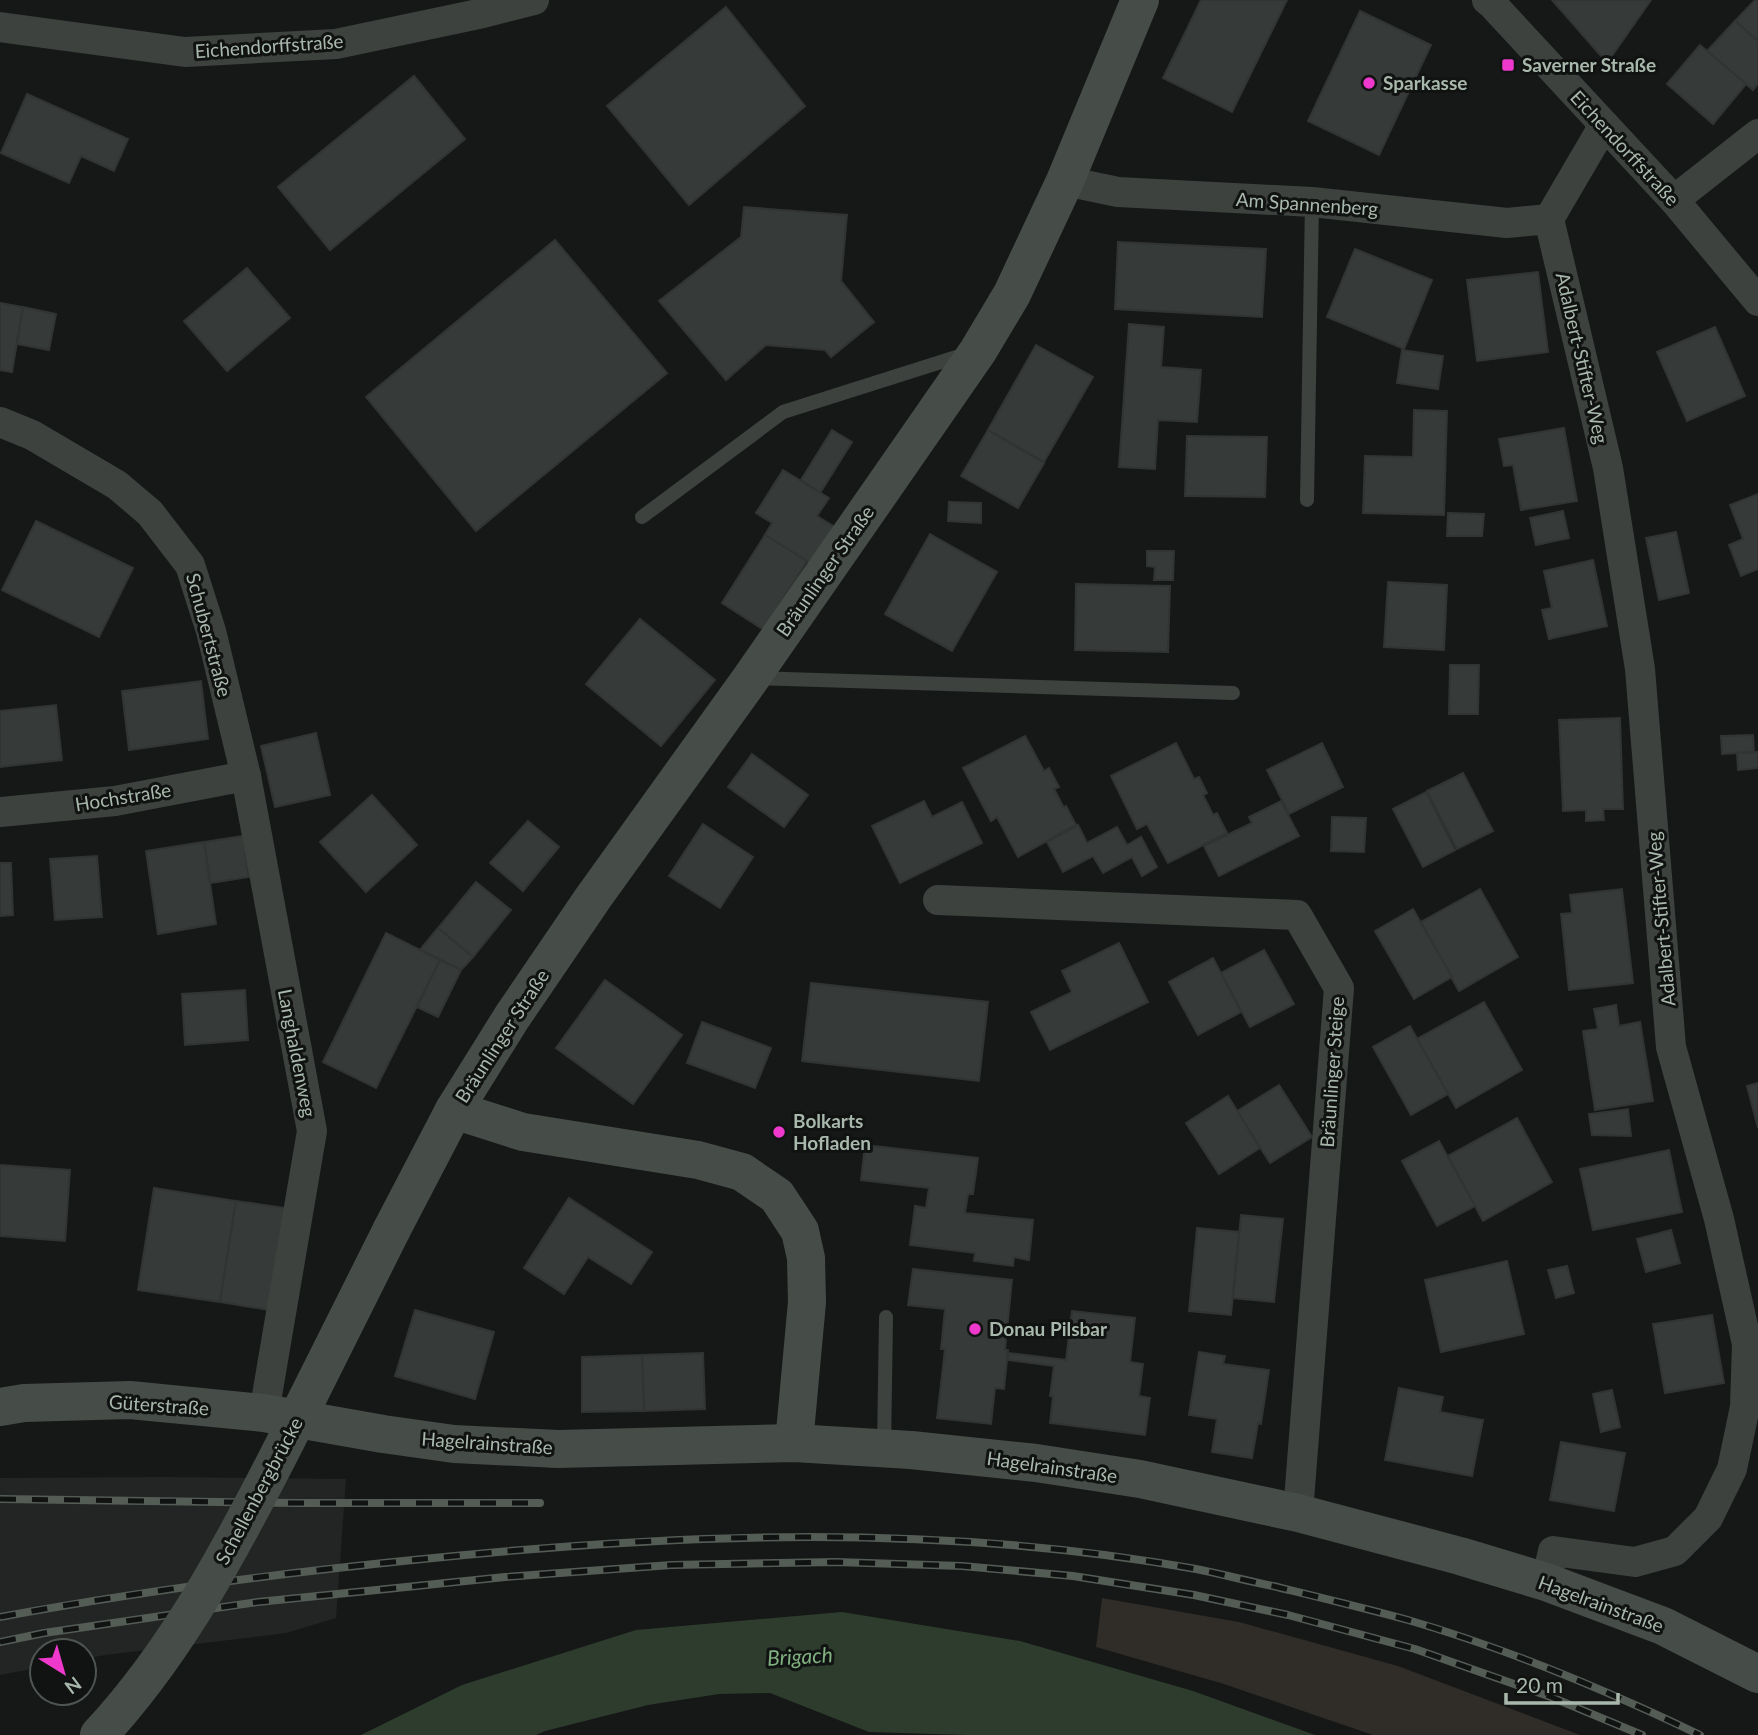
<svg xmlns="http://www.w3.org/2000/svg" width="1758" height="1735" viewBox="0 0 1758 1735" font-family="Lato,sans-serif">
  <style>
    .built { fill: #222524 }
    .green { fill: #302c27 }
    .water { fill: #2d3c2d }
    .building { fill: #363a38; stroke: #313433; stroke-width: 2 }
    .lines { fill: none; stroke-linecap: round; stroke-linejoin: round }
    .lane { stroke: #3d423f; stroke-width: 14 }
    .street { stroke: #3d423f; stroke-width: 30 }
    .secondary { stroke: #464d48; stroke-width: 38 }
    .rail-casing { stroke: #545c56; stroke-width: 8 }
    .rail { stroke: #111312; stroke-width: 5; stroke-dasharray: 16; stroke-linecap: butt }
    .secondary-bridge { stroke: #464d48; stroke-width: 38 }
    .poi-dot { fill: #ee39cc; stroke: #111312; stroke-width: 2.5 }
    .labels { text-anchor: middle; stroke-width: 6; stroke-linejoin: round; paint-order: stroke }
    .street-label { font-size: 19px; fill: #a9b8ac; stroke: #111312 }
    .poi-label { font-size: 19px; font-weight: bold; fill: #a9b8ac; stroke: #111312; text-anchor: start }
    .water-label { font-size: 21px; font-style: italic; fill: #81b281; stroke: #111312 }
  </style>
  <rect width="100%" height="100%" fill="#161817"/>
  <polygon class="built" points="167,1477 346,1479 336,1618 286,1633 105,1655 84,1659 84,1651 42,1651 42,1667 0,1675 0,1478"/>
  <polygon class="green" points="1102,1598 1239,1622 1398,1666 1580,1735 1373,1735 1224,1684 1096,1647"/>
  <polygon class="water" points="842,1612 1020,1641 1193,1691 1315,1735 967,1735 869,1732 770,1693 719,1694 648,1705 545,1731 536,1735 361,1735 462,1685 636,1630"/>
  <g class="building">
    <polygon points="1201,0 1287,0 1232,112 1163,78"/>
    <polygon points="1552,0 1651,0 1607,63"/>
    <polygon points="1755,0 1758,0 1758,41 1735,21"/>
    <polygon points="726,7 805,106 689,205 607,106"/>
    <polygon points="1360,11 1431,45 1379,155 1308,121"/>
    <polygon points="1735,21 1758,41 1758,84 1753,90 1707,51"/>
    <polygon points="1700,45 1746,84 1713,124 1667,84"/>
    <polygon points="414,76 465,139 330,250 278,187"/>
    <polygon points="27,94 128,139 114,171 81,156 69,183 1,153"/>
    <polygon points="744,207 847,215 841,281 874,322 831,357 825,350 766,345 726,380 659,301 741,237"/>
    <polygon points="555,240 667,373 476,531 366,397"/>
    <polygon points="1118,242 1266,249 1262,317 1115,309"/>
    <polygon points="1355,249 1432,280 1404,349 1327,317"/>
    <polygon points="247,268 290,318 227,371 184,321"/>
    <polygon points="1538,272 1548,352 1477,361 1467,280"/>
    <polygon points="0,303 23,307 12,372 0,370"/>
    <polygon points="23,307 56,314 49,350 17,344"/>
    <polygon points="1129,324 1164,327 1161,367 1201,370 1197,422 1158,420 1155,469 1119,467"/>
    <polygon points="1715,327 1745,396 1687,421 1657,352"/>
    <polygon points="1036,345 1093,377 1044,462 988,430"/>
    <polygon points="1402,350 1443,356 1438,389 1397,383"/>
    <polygon points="1414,410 1447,411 1444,515 1363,513 1365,456 1413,457"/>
    <polygon points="1564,428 1577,501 1521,510 1513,465 1504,466 1499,439"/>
    <polygon points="832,430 852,442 820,493 801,480"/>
    <polygon points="988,430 1044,463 1018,508 961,476"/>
    <polygon points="1187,436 1267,437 1265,497 1185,496"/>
    <polygon points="783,470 829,498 817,516 840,530 816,567 765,535 772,523 756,513"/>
    <polygon points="1758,494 1758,569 1741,576 1729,545 1743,539 1730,505"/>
    <polygon points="949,502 981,503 981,523 948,521"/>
    <polygon points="1563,511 1569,538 1536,545 1530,518"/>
    <polygon points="1448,513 1484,514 1482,536 1447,536"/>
    <polygon points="36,521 133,568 99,637 2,590"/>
    <polygon points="1676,532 1689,593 1659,600 1646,538"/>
    <polygon points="930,534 997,572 952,651 885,614"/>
    <polygon points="765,535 807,561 764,630 722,603"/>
    <polygon points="1147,551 1174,551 1173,580 1154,580 1155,567 1147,566"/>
    <polygon points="1593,560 1607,626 1549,639 1542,610 1552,608 1544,571"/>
    <polygon points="1388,582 1447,585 1444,650 1384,647"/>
    <polygon points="1076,584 1170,586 1168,652 1075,650"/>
    <polygon points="640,619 715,680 661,746 586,684"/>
    <polygon points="1450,665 1479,665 1478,714 1449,714"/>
    <polygon points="201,681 208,739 129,750 122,691"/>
    <polygon points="56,705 62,760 0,767 0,711"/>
    <polygon points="1620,718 1623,809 1603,809 1604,820 1586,821 1586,810 1563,811 1559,720"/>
    <polygon points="316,733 330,795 275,807 261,746"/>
    <polygon points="1753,735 1754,752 1722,754 1721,736"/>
    <polygon points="1025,736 1044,771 1049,768 1059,787 1054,789 1064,808 1066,806 1076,825 1018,857 997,817 991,821 963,768"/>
    <polygon points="1176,743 1194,779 1199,777 1207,793 1203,795 1213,815 1217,813 1227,833 1168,863 1147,824 1137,829 1111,776"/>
    <polygon points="1322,743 1343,787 1289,814 1267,770"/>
    <polygon points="1758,752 1758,768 1738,770 1737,753"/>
    <polygon points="752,754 808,795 784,827 728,787"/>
    <polygon points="1463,773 1493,831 1457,849 1427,791"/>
    <polygon points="1426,792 1455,850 1423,867 1393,809"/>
    <polygon points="372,795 417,845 366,892 320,842"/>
    <polygon points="924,801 932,817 962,802 982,843 900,883 872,826"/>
    <polygon points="1281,801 1299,836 1219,876 1204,846 1252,823 1249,817"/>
    <polygon points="1332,817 1366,818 1364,852 1331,851"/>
    <polygon points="528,821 559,847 523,891 490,863"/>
    <polygon points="703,824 753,857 720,908 669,876"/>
    <polygon points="1078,825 1087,843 1117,827 1127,845 1141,837 1157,867 1142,876 1132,857 1103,873 1093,856 1063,872 1047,842"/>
    <polygon points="243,836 249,877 210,883 204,842"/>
    <polygon points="204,842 216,924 158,934 146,851"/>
    <polygon points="97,856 102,917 55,920 50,859"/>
    <polygon points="0,863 11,863 13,915 0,916"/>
    <polygon points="476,882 511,910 473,957 438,928"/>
    <polygon points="1480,889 1518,957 1459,991 1421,922"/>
    <polygon points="1622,889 1633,983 1569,990 1561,914 1572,913 1570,895"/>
    <polygon points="1413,909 1452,977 1414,999 1375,931"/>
    <polygon points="438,928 473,957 461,970 420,950"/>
    <polygon points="386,933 440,960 376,1088 323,1062"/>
    <polygon points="1119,943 1148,1002 1050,1050 1031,1012 1072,992 1062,971"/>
    <polygon points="1264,950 1294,1004 1250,1027 1221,973"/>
    <polygon points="1213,958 1241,1012 1198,1035 1169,982"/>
    <polygon points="440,960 461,970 438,1017 417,1007"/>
    <polygon points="605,980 682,1035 633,1104 556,1048"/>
    <polygon points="811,983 988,1002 979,1081 802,1061"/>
    <polygon points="245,990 248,1040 185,1045 182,994"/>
    <polygon points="1484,1002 1522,1070 1456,1108 1417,1039"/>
    <polygon points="1616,1005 1619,1026 1640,1022 1653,1101 1595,1110 1583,1031 1598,1029 1594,1009"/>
    <polygon points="702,1022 771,1048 755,1088 687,1063"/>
    <polygon points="1410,1026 1448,1094 1411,1115 1373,1047"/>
    <polygon points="1758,1083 1758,1128 1747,1086"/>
    <polygon points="1279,1085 1312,1137 1270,1163 1237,1111"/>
    <polygon points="1228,1096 1260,1148 1219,1174 1186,1123"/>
    <polygon points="1628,1109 1631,1136 1592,1135 1589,1114"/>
    <polygon points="1517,1118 1552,1182 1483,1221 1448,1156"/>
    <polygon points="1439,1141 1475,1206 1437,1226 1402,1161"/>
    <polygon points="865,1145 978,1158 973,1194 968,1194 965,1213 1033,1220 1029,1260 1014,1257 1013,1266 974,1261 975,1253 910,1245 915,1206 926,1208 929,1188 861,1180"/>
    <polygon points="1669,1150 1682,1212 1593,1230 1580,1169"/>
    <polygon points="0,1165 70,1170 65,1241 0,1236"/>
    <polygon points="154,1188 236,1201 220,1302 138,1290"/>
    <polygon points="569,1198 652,1252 631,1284 588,1257 564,1294 524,1268"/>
    <polygon points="236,1201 292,1209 275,1311 220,1302"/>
    <polygon points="1241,1215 1283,1219 1274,1302 1233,1298"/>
    <polygon points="1197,1228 1239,1232 1231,1315 1189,1311"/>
    <polygon points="1671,1230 1680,1263 1646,1272 1637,1239"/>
    <polygon points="1507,1261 1524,1334 1441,1352 1425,1280"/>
    <polygon points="1567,1266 1574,1293 1556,1298 1548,1270"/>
    <polygon points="913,1269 1012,1280 1005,1350 1008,1350 1004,1389 995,1388 991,1424 937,1418 945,1349 941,1349 945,1309 908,1305"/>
    <polygon points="415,1310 494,1332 475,1399 395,1376"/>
    <polygon points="1072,1311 1135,1318 1130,1362 1143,1364 1139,1396 1150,1398 1145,1435 1050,1423 1053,1396 1050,1396 1054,1366 1008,1360 1009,1353 1066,1360"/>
    <polygon points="1712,1315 1724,1383 1665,1393 1653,1324"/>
    <polygon points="1199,1352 1225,1356 1223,1364 1269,1370 1261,1424 1258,1423 1252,1458 1212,1452 1217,1419 1189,1415"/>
    <polygon points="703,1353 705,1409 644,1411 642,1355"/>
    <polygon points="642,1355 644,1411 582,1412 582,1357"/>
    <polygon points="1399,1388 1443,1397 1440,1412 1483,1420 1472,1476 1385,1460"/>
    <polygon points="1612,1390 1620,1427 1601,1432 1593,1394"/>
    <polygon points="1561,1442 1625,1453 1614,1511 1550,1500"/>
  </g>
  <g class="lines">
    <g class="lane">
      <polyline points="1307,500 1312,202"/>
      <polyline points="642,517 783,412 966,354"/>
      <polyline points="756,678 1233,693"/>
      <polyline points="884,1448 886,1317"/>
    </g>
    <g class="street">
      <polyline points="1487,0 1492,4 1674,200 1758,301"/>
      <polyline points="0,27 185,52 336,44 483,13 534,0"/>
      <polyline points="1065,181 1118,192 1312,202 1507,223 1549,219"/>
      <polyline points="1674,200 1758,134"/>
      <polyline points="0,422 32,435 117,485 150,513 190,565 211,631 246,776 312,1131 264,1413"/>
      <polyline points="0,812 115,801 246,776"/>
      <polyline points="938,900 1297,915 1339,988 1298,1513"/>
      <polyline points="1546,1582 1553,1551 1635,1562 1675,1551 1708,1518 1732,1469 1745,1407 1747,1344 1719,1219 1671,1047 1640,669 1608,468 1549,219 1604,125"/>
    </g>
    <g class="secondary">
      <polyline points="454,1110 523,1132 698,1160 742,1172 777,1196 800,1231 806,1258 807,1302 794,1443"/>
      <polyline points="392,1229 454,1110 512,1017 593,898 751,678 978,351 1012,294 1065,181 1140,0"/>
      <polyline points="0,1407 24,1403 130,1400 264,1413 383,1434 454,1444 558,1449 794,1443 911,1450 1036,1463 1140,1479 1298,1513 1460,1556 1546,1582 1663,1626 1758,1674"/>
    </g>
    <g class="rail-casing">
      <g id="rail">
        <polyline points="0,1499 297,1503 540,1503"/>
        <path d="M0 1617C140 1591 281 1573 423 1559 680 1533 941 1523 1196 1569 1222 1574 1247 1581 1273 1586 1318 1597 1364 1608 1408 1620 1508 1649 1606 1690 1700 1735"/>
        <polyline points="0,1642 44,1633 258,1602 505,1577 671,1565 836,1562 962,1566 1073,1576 1194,1595 1288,1615 1415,1649 1551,1697 1642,1735"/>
      </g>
    </g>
    <use href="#rail" class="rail"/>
    <path class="secondary-bridge" d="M99 1735C179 1649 234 1543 287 1439 322 1369 357 1299 392 1229"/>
  </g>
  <g class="poi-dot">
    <rect x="1501" y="58" width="14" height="14" rx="3.5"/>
    <circle cx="1369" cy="83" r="7"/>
    <circle cx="779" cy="1132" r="7"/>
    <circle cx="975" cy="1329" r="7"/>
  </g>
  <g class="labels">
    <g class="street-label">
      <text transform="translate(269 46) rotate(-4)" y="7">Eichendorffstraße</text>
      <text transform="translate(1625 148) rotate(47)" y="7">Eichendorffstraße</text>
      <text transform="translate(1307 204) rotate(4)" y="7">Am Spannenberg</text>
      <text transform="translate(1582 358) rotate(77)" y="7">Adalbert-Stifter-Weg</text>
      <text transform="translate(825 571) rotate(-55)" y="7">Bräunlinger Straße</text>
      <text transform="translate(209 635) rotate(75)" y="7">Schubertstraße</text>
      <text transform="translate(123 797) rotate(-9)" y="7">Hochstraße</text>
      <text transform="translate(1661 919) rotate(-95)" y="7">Adalbert-Stifter-Weg</text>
      <text transform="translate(502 1036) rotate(-57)" y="7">Bräunlinger Straße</text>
      <text transform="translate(297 1053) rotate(79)" y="7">Langhaldenweg</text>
      <text transform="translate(1332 1072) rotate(-86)" y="7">Bräunlinger Steige</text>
      <text transform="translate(159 1405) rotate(4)" y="7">Güterstraße</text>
      <text transform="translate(487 1443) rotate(4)" y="7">Hagelrainstraße</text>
      <text transform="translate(1052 1467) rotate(8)" y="7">Hagelrainstraße</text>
      <text transform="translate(259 1491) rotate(-62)" y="7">Schellenbergbrücke</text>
      <text transform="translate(1601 1604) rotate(20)" y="7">Hagelrainstraße</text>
    </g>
    <g class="poi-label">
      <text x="1522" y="72">Saverner Straße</text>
      <text x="1383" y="90">Sparkasse</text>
      <text x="793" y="1128">Bolkarts<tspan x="793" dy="22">Hofladen</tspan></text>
      <text x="989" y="1336">Donau Pilsbar</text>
    </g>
    <g class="water-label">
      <text transform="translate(800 1657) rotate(-3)" y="7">Brigach</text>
    </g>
  </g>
  <g transform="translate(63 1672) rotate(143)"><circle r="33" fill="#111312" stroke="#4e5550" stroke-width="2"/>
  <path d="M0-5L12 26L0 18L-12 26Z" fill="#ee39cc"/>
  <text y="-10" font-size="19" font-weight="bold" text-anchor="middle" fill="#a9b8ac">N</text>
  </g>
  <path d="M1506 1693v10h112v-10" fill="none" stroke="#a9b8ac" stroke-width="3.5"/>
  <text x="1516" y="1693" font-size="21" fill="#a9b8ac" stroke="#111312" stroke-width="5" paint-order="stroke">20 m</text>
</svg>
